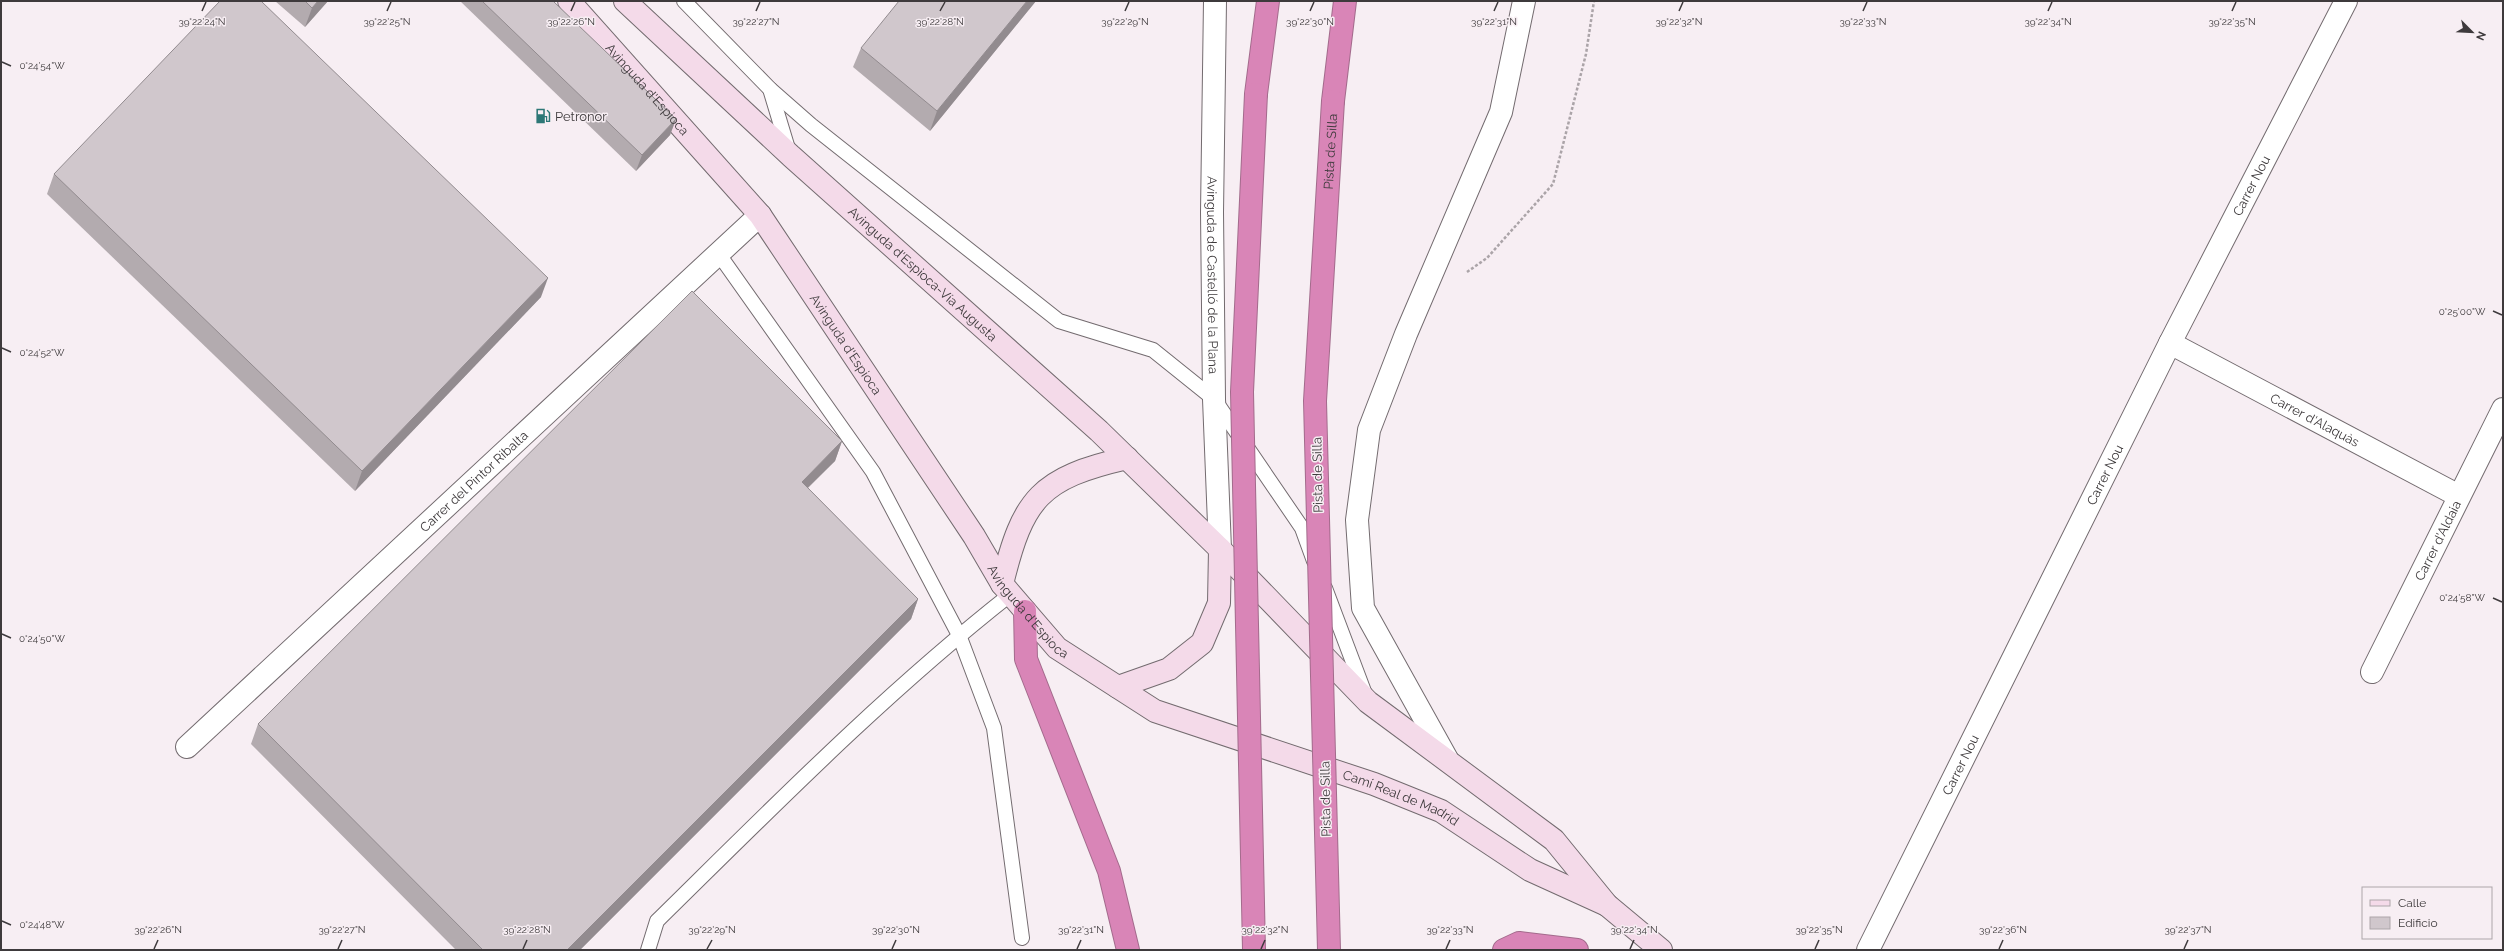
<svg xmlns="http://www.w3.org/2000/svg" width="2504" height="951" viewBox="0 0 2504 951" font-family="Raleway,sans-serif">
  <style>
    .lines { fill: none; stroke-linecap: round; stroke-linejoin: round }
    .lane-casing { stroke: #736b6f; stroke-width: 16 }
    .street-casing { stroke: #736b6f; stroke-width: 24 }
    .secondary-casing { stroke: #736b6f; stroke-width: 24 }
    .highway-casing { stroke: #a36b8c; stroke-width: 24 }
    .path { stroke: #aba4a8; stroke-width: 2.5; stroke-dasharray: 3 2; stroke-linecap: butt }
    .lane { stroke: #fff; stroke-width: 14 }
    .street { stroke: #fff; stroke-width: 22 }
    .secondary { stroke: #f4dae9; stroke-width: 22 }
    .highway { stroke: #d985b7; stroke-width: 22 }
    .highway-bridge-casing { stroke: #a36b8c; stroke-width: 24; stroke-linecap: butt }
    .highway-bridge { stroke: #d985b7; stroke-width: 22 }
    .wall { fill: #b3abaf }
    .shaded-wall { fill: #928b8f }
    .building { fill: #d0c7cc; stroke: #928b8f }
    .ticks { fill: none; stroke: #3e3a3c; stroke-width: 1.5 }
    .labels { text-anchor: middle; stroke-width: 3; stroke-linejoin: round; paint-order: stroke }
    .street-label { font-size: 13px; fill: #3e3a3c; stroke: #f7eef3 }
    .poi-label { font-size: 13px; fill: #3e3a3c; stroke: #f7eef3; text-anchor: start }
    .ticks-label { font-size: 10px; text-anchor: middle; fill: #3e3a3c; stroke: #f7eef3; stroke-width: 3; stroke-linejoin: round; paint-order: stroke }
  </style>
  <rect width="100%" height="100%" fill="#f7eef3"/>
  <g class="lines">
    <g class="lane-casing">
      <g id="lane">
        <polyline points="684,1 770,89 811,125 1059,321 1153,350 1214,399 1302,528 1314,561"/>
        <polyline points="770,89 789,152"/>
        <polyline points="718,253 873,472 959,635 994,728 1022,938"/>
        <polyline points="1325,588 1365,694"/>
        <path d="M648 950 657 921C772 808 885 693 1011 594"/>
      </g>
    </g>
    <g class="street-casing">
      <g id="street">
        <path id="s1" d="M1215 1 1212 212 1214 399 1220 549"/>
        <path id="s2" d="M2170 343 2459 496"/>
        <path id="s3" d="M2372 672 2503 409"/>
        <path id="s4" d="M187 747 760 215"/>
        <polyline points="1447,759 1363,608 1357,520 1369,430 1406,334 1501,112 1524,1"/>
        <path id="s5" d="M1868 950 2170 343 2346 1"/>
      </g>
    </g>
    <g class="secondary-casing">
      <g id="secondary">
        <path id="s6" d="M569 1 760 215 974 536 1002 584 1057 648 1155 711 1374 784 1441 811 1530 870 1607 905"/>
        <path id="s7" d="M625 1 791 156 1099 431 1220 549 1368 702 1554 840 1607 905 1661 950"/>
        <path d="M1002 584C1023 498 1040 478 1127 458"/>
        <polyline points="1118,687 1169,669 1202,643 1219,603 1220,549"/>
      </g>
    </g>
    <g class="highway-casing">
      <g id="highway">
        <polyline points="1256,94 1268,1"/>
        <polyline points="1333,101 1345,1"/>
        <polyline points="1025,611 1026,659 1109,871 1128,950"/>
        <polyline points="1504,950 1519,943 1577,950"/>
      </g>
    </g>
    <polyline class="path" points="1467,272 1487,258 1553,184 1586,54 1594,1"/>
    <use href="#lane" class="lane"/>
    <use href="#street" class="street"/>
    <use href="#secondary" class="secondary"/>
    <use href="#highway" class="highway"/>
    <g class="highway-bridge-casing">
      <g id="highway-bridge">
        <polyline points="1254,950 1242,392 1256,94"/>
        <path id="s8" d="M1329 950 1315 401 1333 101"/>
      </g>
    </g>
    <use href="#highway-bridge" class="highway-bridge"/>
  </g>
  <g class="wall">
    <polygon points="275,1 328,1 305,27"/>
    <polygon points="460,1 553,1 676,119 670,135 636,171"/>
    <polygon points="1036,1 930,131 853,67 861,48"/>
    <polygon points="54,174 541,297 355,491 47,194"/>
    <polygon points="842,441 835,461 808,488 918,599 911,619 580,950 456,950 251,744 258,724"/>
  </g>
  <g class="shaded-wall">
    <polygon points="318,1 328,1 305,27 312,8"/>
    <polygon points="1027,1 1036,1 930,131 937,111"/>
    <polygon points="676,119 670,135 636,171 642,155"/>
    <polygon points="548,278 541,297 355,491 362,471"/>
    <polygon points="842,441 835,461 794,501 802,482"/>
    <polygon points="918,599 911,619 580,950 567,950"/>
  </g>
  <g class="building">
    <polygon points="220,1 261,1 548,278 362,471 54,174"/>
    <polygon points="305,1 318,1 312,8"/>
    <polygon points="482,1 553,1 676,119 642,155"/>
    <polygon points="899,1 1027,1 937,111 861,48"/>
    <polygon points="692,291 842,441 802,482 918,599 567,950 483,950 258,724"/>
  </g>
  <path class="ticks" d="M202 11 206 2M387 11 391 2M571 11 575 2M756 11 760 2M940 11 945 2M1125 11 1129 2M1310 11 1314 2M1494 11 1498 2M1679 11 1683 2M1863 11 1867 2M2048 11 2052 2M2232 11 2236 2M2 62 11 66M2493 311 2502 315M2 348 11 352M2493 598 2502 602M2 634 11 638M2 921 11 925M154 949 158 940M338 949 342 940M523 949 527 940M707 949 712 940M892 949 896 940M1077 949 1081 940M1261 949 1265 940M1446 949 1450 940M1630 949 1634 940M1815 949 1819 940M1999 949 2003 940M2184 949 2188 940"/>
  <defs>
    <g id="fuel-bare" transform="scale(1.2)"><path d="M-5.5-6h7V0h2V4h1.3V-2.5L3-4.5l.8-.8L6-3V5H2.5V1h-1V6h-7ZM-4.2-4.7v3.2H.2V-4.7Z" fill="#2d7776" stroke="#f7eef3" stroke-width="2.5" paint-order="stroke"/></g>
  </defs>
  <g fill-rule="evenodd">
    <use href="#fuel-bare" x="543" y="116"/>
  </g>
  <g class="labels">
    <g class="street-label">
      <text dy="5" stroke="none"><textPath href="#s6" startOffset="118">Avinguda d'Espioca</textPath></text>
      <text dy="5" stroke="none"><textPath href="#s8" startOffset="799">Pista de Silla</textPath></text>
      <text dy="5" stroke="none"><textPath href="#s5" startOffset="855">Carrer Nou</textPath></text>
      <text dy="5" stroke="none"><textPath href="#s7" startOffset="404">Avinguda d'Espioca-Vía Augusta</textPath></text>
      <text dy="5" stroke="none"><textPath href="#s1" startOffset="274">Avinguda de Castelló de la Plana</textPath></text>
      <text dy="5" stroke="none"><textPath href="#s6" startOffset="442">Avinguda d'Espioca</textPath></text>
      <text dy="5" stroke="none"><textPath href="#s2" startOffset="164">Carrer d'Alaquàs</textPath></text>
      <text dy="5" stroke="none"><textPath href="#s5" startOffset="531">Carrer Nou</textPath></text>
      <text transform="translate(1317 475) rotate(-91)" y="5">Pista de Silla</text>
      <text dy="5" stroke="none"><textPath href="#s4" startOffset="391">Carrer del Pintor Ribalta</textPath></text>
      <text dy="5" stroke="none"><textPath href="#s3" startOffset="147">Carrer d'Aldaia</textPath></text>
      <text dy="5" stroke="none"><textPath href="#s6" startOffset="766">Avinguda d'Espioca</textPath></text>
      <text dy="5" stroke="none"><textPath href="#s5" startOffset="207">Carrer Nou</textPath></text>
      <text dy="5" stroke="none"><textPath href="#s6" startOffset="1190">Camí Real de Madrid</textPath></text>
      <text transform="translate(1325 799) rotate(-91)" y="5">Pista de Silla</text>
    </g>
    <g class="poi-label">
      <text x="555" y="121">Petronor</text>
    </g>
  </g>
  <g class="ticks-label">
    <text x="202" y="25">39°22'24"N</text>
    <text x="387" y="25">39°22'25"N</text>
    <text x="571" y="25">39°22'26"N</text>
    <text x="756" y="25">39°22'27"N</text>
    <text x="940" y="25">39°22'28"N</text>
    <text x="1125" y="25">39°22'29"N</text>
    <text x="1310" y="25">39°22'30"N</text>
    <text x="1494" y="25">39°22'31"N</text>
    <text x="1679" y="25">39°22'32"N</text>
    <text x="1863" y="25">39°22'33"N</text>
    <text x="2048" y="25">39°22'34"N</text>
    <text x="2232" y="25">39°22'35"N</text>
    <text x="42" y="69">0°24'54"W</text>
    <text x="2462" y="315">0°25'00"W</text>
    <text x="42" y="356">0°24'52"W</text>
    <text x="2462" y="601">0°24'58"W</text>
    <text x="42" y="642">0°24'50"W</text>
    <text x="42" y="928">0°24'48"W</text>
    <text x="158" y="933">39°22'26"N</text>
    <text x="342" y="933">39°22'27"N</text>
    <text x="527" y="933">39°22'28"N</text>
    <text x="712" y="933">39°22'29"N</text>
    <text x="896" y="933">39°22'30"N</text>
    <text x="1081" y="933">39°22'31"N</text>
    <text x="1265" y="933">39°22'32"N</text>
    <text x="1450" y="933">39°22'33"N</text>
    <text x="1634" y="933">39°22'34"N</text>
    <text x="1819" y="933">39°22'35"N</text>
    <text x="2003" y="933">39°22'36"N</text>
    <text x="2188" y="933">39°22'37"N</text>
  </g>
  <rect width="2504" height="951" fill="none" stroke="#3e3a3c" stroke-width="4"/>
  <rect x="2362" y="887" width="130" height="52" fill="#f7eef3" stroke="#ada6aa"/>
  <rect x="2370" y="900" width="20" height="6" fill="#f4dae9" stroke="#ada6aa"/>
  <text x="2398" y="907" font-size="12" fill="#3e3a3c">Calle</text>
  <rect x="2370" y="917" width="20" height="12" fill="#d0c7cc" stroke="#ada6aa"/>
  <text x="2398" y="927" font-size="12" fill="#3e3a3c">Edificio</text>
  <g transform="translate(2472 32) rotate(114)" stroke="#f7eef3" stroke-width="3" paint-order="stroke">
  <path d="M0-3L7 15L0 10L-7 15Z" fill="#3e3a3c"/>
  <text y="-6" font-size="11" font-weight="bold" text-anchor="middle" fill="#3e3a3c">N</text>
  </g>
</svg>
